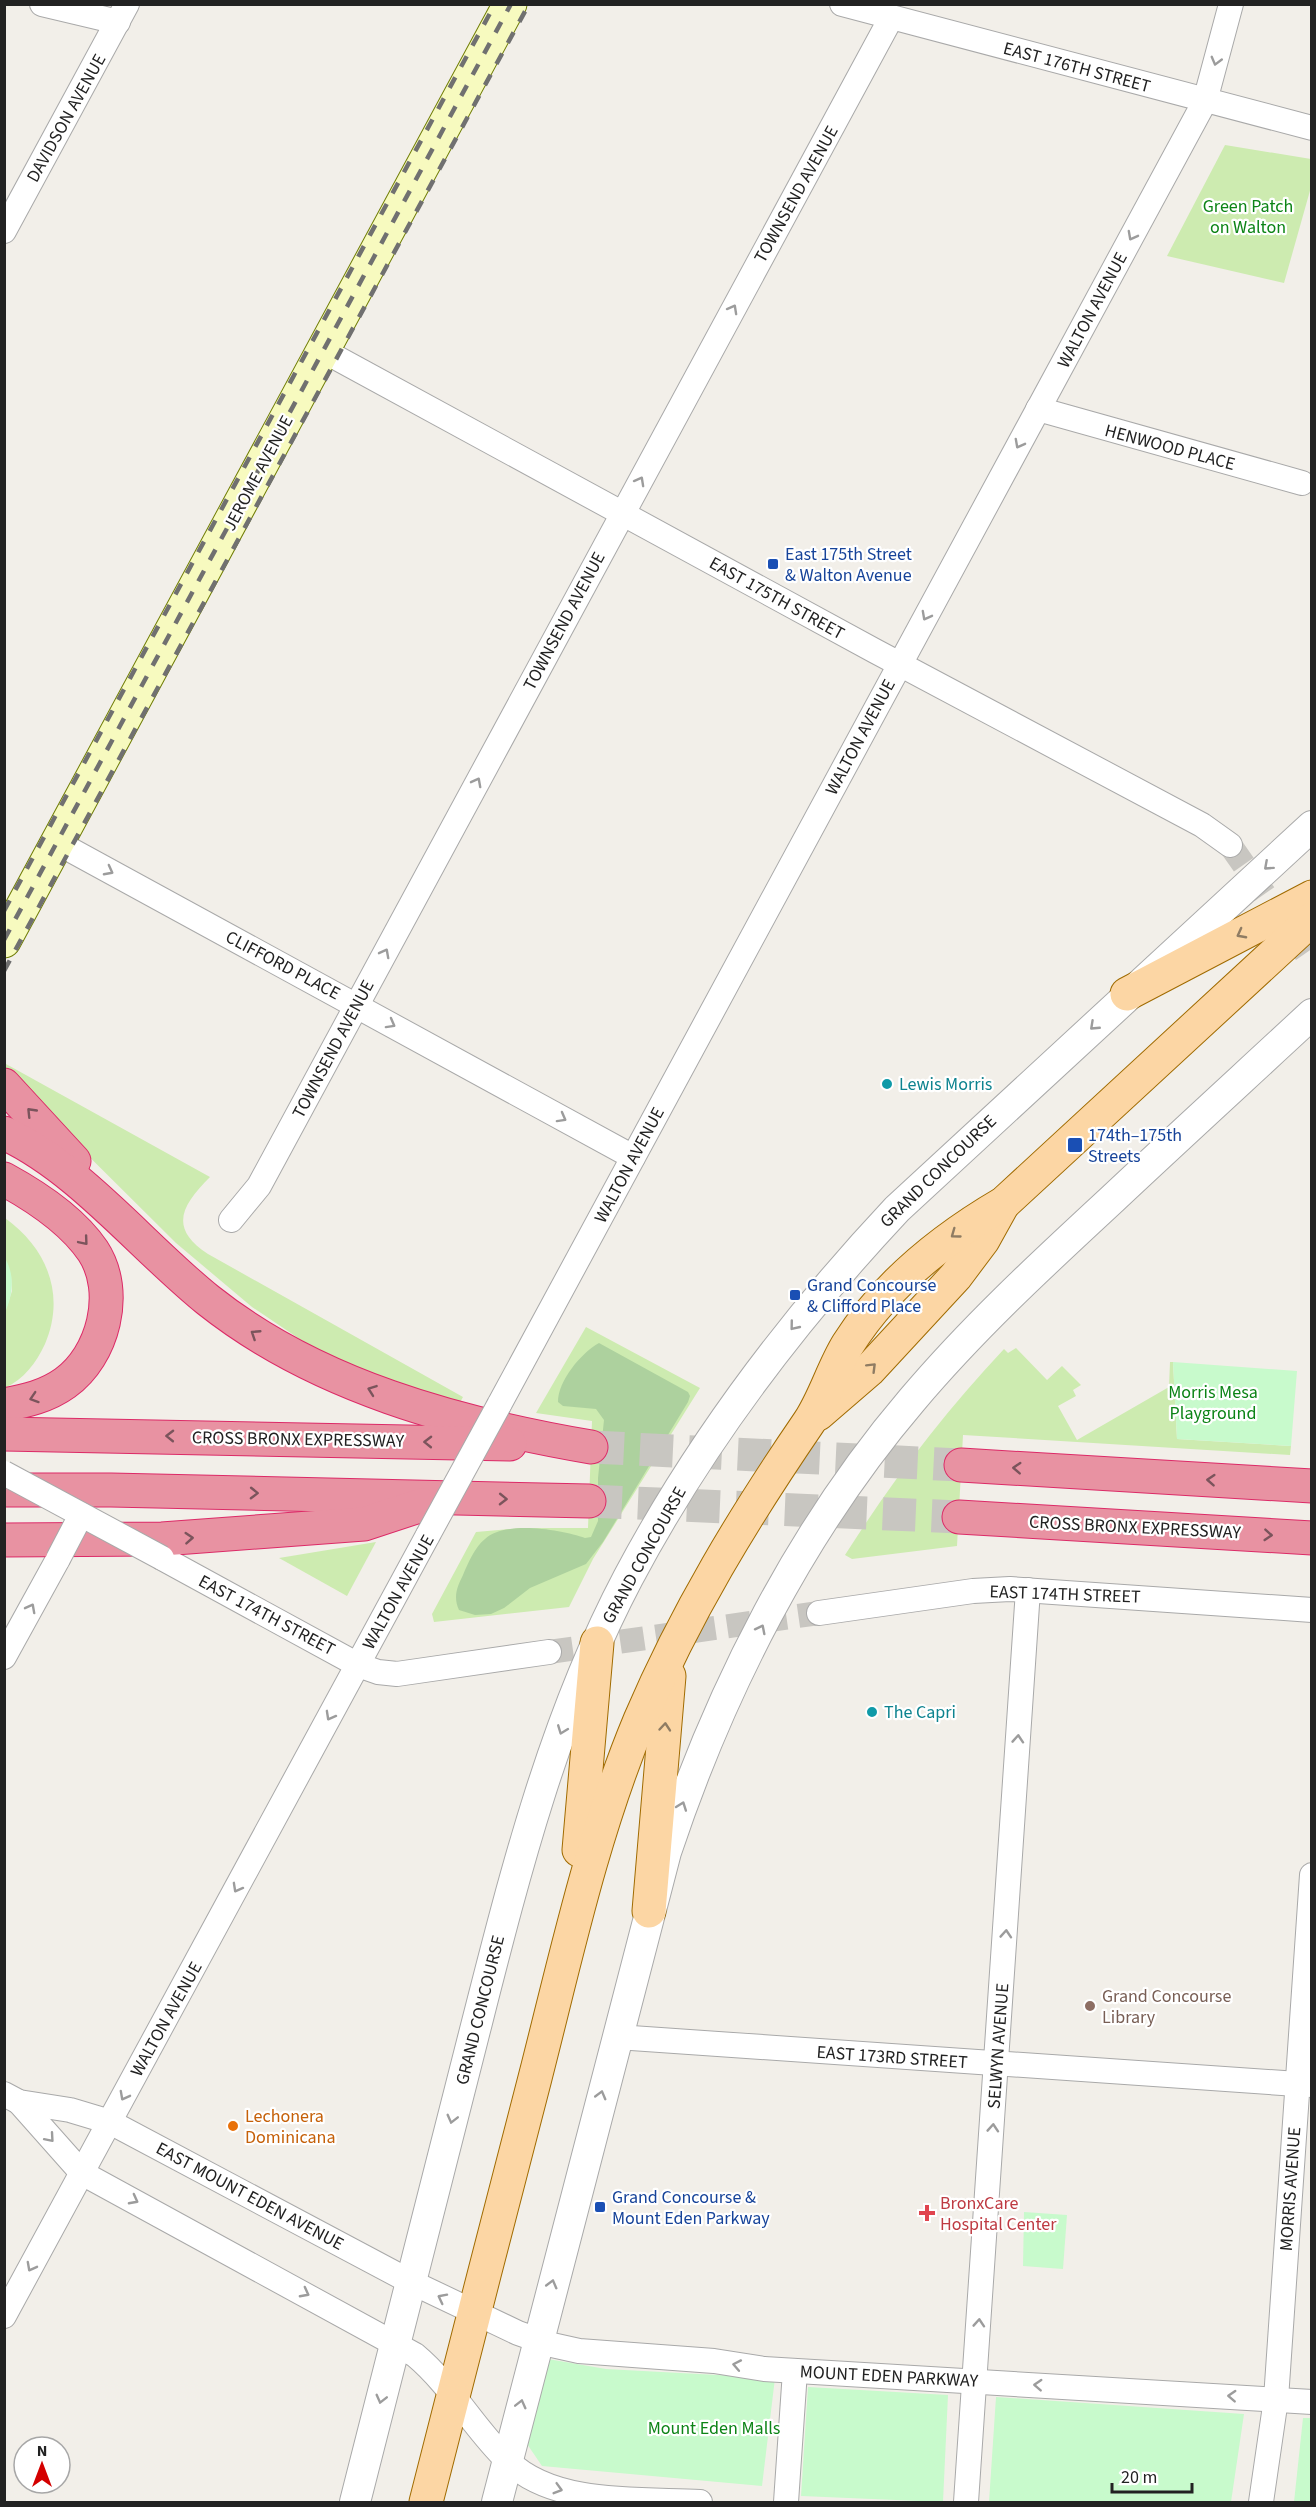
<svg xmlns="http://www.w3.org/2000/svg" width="1316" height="2507" viewBox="0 0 1316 2507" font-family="'Source Sans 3',sans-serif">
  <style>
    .grass { fill: #cdebb0 }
    .forest { fill: #add19e }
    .park { fill: #c8facc }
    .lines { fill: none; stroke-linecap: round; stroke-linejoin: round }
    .minor-tunnel { stroke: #c8c6c1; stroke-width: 24; stroke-dasharray: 24 12; stroke-linecap: butt }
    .motorway-tunnel { stroke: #c8c6c1; stroke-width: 33; stroke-dasharray: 33 16; stroke-linecap: butt }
    .minor-casing { stroke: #a9a9a9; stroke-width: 26 }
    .tertiary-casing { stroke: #a9a9a9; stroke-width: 32 }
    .secondary-casing { stroke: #707d05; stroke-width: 35 }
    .primary-casing { stroke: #a06b00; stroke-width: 35 }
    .motorway-casing { stroke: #dc2a67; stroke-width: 35 }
    .minor { stroke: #fff; stroke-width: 24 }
    .tertiary { stroke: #fff; stroke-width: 30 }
    .secondary { stroke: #f7fabf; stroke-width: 33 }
    .primary { stroke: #fcd6a4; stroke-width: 33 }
    .motorway { stroke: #e892a2; stroke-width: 33 }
    .rail { stroke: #707070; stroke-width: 4.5; stroke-dasharray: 12 12; stroke-linecap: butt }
    .minor-bridge-casing { stroke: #a9a9a9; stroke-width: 26; stroke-linecap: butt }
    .minor-bridge { stroke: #fff; stroke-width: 24 }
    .oneway { stroke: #9c9c9c }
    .oneway2 { stroke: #8f7c63 }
    .oneway3 { stroke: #7b545c }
    .transit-dot { fill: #1a4fb4; stroke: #fff; stroke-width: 2 }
    .culture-dot { fill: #0f9aa8; stroke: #fff; stroke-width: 2 }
    .education-dot { fill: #8d6e63; stroke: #fff; stroke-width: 2 }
    .food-dot { fill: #e8710a; stroke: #fff; stroke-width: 2 }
    .health-dot { fill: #e0444e; stroke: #fff; stroke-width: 2 }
    .labels { text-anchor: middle; stroke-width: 4.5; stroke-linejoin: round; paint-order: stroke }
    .street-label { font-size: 18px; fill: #222; stroke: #fff }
    .park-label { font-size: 18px; fill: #0c8416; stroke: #fff }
    .transit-label { font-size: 18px; fill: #164399; stroke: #fff; text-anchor: start }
    .culture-label { font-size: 18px; fill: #0d838f; stroke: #fff; text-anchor: start }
    .education-label { font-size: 18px; fill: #785e54; stroke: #fff; text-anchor: start }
    .food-label { font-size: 18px; fill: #c56008; stroke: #fff; text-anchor: start }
    .health-label { font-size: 18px; fill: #be3a42; stroke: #fff; text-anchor: start }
  </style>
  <rect width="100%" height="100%" fill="#f2efe9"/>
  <g class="grass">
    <polygon points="1225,145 1311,159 1311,187 1284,283 1167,256"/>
    <path d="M6 1064 210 1177C182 1205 168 1228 208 1254L463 1397 458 1406 410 1391 313 1348 252 1307 176 1243 5 1073Z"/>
    <path d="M5 1218C47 1248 66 1295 45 1344 36 1363 24 1379 5 1388V1312L12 1291 11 1276 5 1258Z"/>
    <polygon points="586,1327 700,1388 593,1559 569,1607 434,1622 432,1614 476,1532 522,1528 588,1528 592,1421 536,1413"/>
    <path d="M1016 1348 1047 1380 1062 1366 1081 1385 1073 1390 1076 1396 1058 1406 1077 1440 1169 1387 1170 1362H1173L1177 1439 1291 1446 1290 1455 963 1435 957 1546 852 1559 845 1555C892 1481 944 1413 1004 1349L1008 1353Z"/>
    <polygon points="376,1542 347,1596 279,1558"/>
  </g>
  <path class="forest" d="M599 1343 688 1392 690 1396 688 1402 603 1542 586 1564 530 1588 504 1608 491 1614 475 1615 459 1610C453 1597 457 1587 463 1575 468 1563 475 1547 485 1539 505 1520 562 1530 585 1538L591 1537 598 1521V1478L604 1420 596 1409 563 1406 558 1402C558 1381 581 1353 599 1343Z"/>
  <g class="park">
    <path d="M5 1258C15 1275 13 1295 5 1312Z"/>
    <polygon points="1173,1362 1297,1371 1291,1446 1177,1439"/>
    <polygon points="1024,2212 1067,2215 1063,2269 1023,2266"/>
    <polygon points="542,2358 606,2369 775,2378 762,2486 542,2466 523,2438"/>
    <polygon points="808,2387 948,2395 943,2502 801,2496"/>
    <polygon points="996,2397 1244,2414 1231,2502 989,2502"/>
    <polygon points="1303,2418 1311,2418 1311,2502 1294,2502"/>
  </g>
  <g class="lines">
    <g class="minor-tunnel">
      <polyline points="1230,845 1312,962"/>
      <polyline points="549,1652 819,1613"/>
    </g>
    <g class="motorway-tunnel">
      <polyline points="591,1447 961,1465"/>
      <polyline points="589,1501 959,1517"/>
    </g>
    <g class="minor-casing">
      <g id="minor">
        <polyline points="42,4 118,22"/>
        <polyline points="842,4 1312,128"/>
        <polyline points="4,231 127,4"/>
        <polyline points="324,351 875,651 1202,825 1230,845"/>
        <polyline points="1038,409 1302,483"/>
        <polyline points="58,843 633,1157"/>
        <polyline points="231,1220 259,1186 891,18"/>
        <polyline points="499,1405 1205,101 1231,4"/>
        <polyline points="162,1558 358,1665 378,1672 397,1674 549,1652"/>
        <polyline points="819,1613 973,1591 1010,1589 1312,1610"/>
        <polyline points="4,1657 58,1559"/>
        <polyline points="617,2037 1312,2085"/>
        <polyline points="4,2094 19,2102 70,2110 110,2122 411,2282 518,2333 552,2345 579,2351 714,2361 764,2369 1312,2402"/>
        <path d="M19 2102 82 2173 415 2355C452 2386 474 2429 508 2461 553 2506 641 2499 700 2502"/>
        <polyline points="4,2316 428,1535"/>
        <polyline points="786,2502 795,2371"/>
        <polyline points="966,2502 1028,1590"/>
        <polyline points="1261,2502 1276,2399 1312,1875"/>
      </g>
    </g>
    <g class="tertiary-casing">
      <g id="tertiary">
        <path d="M355 2502C394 2348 433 2193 473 2038 513 1881 552 1722 628 1578 700 1442 792 1321 897 1209L1312 826"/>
        <path d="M497 2502 666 1852C720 1690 801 1530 912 1400 972 1329 1039 1267 1106 1205 1174 1141 1243 1078 1312 1014"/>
      </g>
    </g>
    <g class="secondary-casing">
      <polyline id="secondary" points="4,941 510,4"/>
    </g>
    <g class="primary-casing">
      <g id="primary">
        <polyline points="1127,994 1312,897"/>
        <polyline points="818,1414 869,1370 956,1276 983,1240 1003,1204"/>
        <polyline points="579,1850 597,1643"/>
        <polyline points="649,1911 669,1676"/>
        <path d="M426 2502C461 2361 499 2219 535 2078 566 1957 592 1835 640 1720 685 1614 744 1517 809 1422 825 1398 833 1368 848 1344 886 1284 944 1238 1004 1203L1312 919"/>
      </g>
    </g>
    <g class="motorway-casing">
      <g id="motorway">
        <polyline points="4,1085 74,1161"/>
        <path d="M4 1133C80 1168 142 1247 208 1300 316 1386 457 1424 591 1447"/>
        <path d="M4 1179C37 1197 72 1220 93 1251 120 1292 103 1356 65 1383 47 1396 26 1401 4 1405"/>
        <polyline points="4,1434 510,1444"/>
        <polyline points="961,1465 1312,1486"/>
        <polyline points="4,1490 111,1490 589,1501"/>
        <polyline points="959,1517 1312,1538"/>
        <polyline points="4,1540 162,1539 364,1524 422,1505"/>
      </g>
    </g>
    <use href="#minor" class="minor"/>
    <use href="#tertiary" class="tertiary"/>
    <use href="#secondary" class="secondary"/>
    <use href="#primary" class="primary"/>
    <use href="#motorway" class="motorway"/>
    <g class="rail">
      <polyline points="4,911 495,4"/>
      <polyline points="4,940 511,4"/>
      <polyline points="4,971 529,4"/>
    </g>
    <g class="minor-bridge-casing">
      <g id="minor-bridge">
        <polyline points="4,1473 162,1558"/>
        <polyline points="428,1535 499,1405"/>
        <polyline points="58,1559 81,1515"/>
      </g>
    </g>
    <use href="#minor-bridge" class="minor-bridge"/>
  </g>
  <defs><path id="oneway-chevron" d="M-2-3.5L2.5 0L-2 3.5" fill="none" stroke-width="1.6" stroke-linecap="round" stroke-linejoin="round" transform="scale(1.5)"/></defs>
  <g class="oneway">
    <use href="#oneway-chevron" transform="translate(1216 61) rotate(105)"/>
    <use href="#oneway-chevron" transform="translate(1132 236) rotate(118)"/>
    <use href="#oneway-chevron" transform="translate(733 309) rotate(-61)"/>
    <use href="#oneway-chevron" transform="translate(1019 444) rotate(118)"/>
    <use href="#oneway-chevron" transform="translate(640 481) rotate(-61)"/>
    <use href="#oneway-chevron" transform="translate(926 616) rotate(118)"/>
    <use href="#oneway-chevron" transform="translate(477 782) rotate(-62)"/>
    <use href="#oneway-chevron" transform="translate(1268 866) rotate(138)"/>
    <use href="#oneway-chevron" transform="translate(109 871) rotate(28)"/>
    <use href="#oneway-chevron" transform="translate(385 953) rotate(-62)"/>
    <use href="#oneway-chevron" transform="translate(391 1024) rotate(29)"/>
    <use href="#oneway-chevron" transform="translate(1094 1026) rotate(137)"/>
    <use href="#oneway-chevron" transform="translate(562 1118) rotate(29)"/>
    <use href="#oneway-chevron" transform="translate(794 1326) rotate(129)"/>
    <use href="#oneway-chevron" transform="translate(31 1608) rotate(-62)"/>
    <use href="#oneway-chevron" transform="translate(761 1629) rotate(-63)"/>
    <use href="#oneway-chevron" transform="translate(330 1716) rotate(119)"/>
    <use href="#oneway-chevron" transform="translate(562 1730) rotate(111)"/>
    <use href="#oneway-chevron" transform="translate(1018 1739) rotate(-86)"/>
    <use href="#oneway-chevron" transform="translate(682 1806) rotate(-70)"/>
    <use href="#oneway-chevron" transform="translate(237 1888) rotate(119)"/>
    <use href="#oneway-chevron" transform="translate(1006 1934) rotate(-86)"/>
    <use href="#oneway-chevron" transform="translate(601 2095) rotate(-75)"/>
    <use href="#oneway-chevron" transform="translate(124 2096) rotate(118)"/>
    <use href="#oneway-chevron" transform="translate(452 2119) rotate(104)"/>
    <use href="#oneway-chevron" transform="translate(993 2128) rotate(-86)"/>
    <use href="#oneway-chevron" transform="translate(50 2138) rotate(49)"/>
    <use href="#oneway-chevron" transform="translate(134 2200) rotate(28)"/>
    <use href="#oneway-chevron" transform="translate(31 2267) rotate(118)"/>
    <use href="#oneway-chevron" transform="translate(552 2284) rotate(-75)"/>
    <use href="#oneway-chevron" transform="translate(305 2293) rotate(28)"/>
    <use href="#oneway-chevron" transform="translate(442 2298) rotate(-153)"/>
    <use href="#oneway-chevron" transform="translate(979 2323) rotate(-86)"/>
    <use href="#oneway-chevron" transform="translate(737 2365) rotate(-169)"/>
    <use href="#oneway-chevron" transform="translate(1038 2385) rotate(-177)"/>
    <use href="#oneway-chevron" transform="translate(1232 2396) rotate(-177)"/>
    <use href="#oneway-chevron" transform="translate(381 2399) rotate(104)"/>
    <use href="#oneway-chevron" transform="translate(521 2404) rotate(-76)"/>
    <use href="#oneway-chevron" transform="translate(558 2489) rotate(16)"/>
  </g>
  <g class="oneway2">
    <use href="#oneway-chevron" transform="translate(1241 934) rotate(152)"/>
    <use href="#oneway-chevron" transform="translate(955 1234) rotate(144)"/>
    <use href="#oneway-chevron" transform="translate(872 1367) rotate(-45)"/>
    <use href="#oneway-chevron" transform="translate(665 1727) rotate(-85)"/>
  </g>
  <g class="oneway3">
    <use href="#oneway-chevron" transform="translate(31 1112) rotate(-134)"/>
    <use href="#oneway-chevron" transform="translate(84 1241) rotate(50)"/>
    <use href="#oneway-chevron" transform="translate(255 1334) rotate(-147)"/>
    <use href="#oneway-chevron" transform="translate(372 1390) rotate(-160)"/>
    <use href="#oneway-chevron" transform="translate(34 1398) rotate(162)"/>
    <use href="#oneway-chevron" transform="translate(170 1436) rotate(-179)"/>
    <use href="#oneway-chevron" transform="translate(428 1442) rotate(-179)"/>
    <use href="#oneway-chevron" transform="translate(1017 1468) rotate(-177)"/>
    <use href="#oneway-chevron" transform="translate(1211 1480) rotate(-176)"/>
    <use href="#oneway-chevron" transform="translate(254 1493) rotate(1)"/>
    <use href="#oneway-chevron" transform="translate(503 1499) rotate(1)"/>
    <use href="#oneway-chevron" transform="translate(1268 1535) rotate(4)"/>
    <use href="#oneway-chevron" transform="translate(189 1538) rotate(-4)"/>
  </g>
  <g class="transit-dot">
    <rect x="767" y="558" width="12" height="12" rx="3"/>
    <rect x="1067" y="1137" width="16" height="16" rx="3"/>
    <rect x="789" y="1289" width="12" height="12" rx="3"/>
    <rect x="594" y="2201" width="12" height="12" rx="3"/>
  </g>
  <g class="culture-dot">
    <circle cx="887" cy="1084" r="6"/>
    <circle cx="872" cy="1712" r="6"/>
  </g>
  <circle class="education-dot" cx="1090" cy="2006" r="6"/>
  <circle class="food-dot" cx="233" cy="2126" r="6"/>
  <path class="health-dot" d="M924 2204h6v6h6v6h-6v6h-6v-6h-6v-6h6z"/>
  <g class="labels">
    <g class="street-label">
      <text transform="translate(1077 67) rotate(15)" y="6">EAST 176TH STREET</text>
      <text transform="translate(66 118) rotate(-61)" y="6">DAVIDSON AVENUE</text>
      <text transform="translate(796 194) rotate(-61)" y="6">TOWNSEND AVENUE</text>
      <text transform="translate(1092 310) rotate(-62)" y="6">WALTON AVENUE</text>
      <text transform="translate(1170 447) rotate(15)" y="6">HENWOOD PLACE</text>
      <text transform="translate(258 473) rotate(-62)" y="6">JEROME AVENUE</text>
      <text transform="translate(777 598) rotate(29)" y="6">EAST 175TH STREET</text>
      <text transform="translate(564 621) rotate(-62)" y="6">TOWNSEND AVENUE</text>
      <text transform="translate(860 737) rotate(-62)" y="6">WALTON AVENUE</text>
      <text transform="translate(283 965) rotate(28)" y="6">CLIFFORD PLACE</text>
      <text transform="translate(333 1049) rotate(-62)" y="6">TOWNSEND AVENUE</text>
      <text transform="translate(629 1165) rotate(-62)" y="6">WALTON AVENUE</text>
      <text transform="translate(938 1171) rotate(-44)" y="6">GRAND CONCOURSE</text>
      <text transform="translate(298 1439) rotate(1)" y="6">CROSS BRONX EXPRESSWAY</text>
      <text transform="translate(1135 1527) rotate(3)" y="6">CROSS BRONX EXPRESSWAY</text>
      <text transform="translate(644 1555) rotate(-61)" y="6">GRAND CONCOURSE</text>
      <text transform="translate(398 1592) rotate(-61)" y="6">WALTON AVENUE</text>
      <text transform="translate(1065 1594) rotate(2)" y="6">EAST 174TH STREET</text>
      <text transform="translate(267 1615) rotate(28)" y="6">EAST 174TH STREET</text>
      <text transform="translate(480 2010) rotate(-76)" y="6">GRAND CONCOURSE</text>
      <text transform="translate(166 2019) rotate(-61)" y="6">WALTON AVENUE</text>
      <text transform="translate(998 2046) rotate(-86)" y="6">SELWYN AVENUE</text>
      <text transform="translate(892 2057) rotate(4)" y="6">EAST 173RD STREET</text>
      <text transform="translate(1290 2189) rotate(-86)" y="6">MORRIS AVENUE</text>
      <text transform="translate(250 2196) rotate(28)" y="6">EAST MOUNT EDEN AVENUE</text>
      <text transform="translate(889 2376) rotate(3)" y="6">MOUNT EDEN PARKWAY</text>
    </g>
    <g class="park-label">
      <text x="1248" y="212">Green Patch<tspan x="1248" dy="21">on Walton</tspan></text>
      <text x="1213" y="1398">Morris Mesa<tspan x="1213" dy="21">Playground</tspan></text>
      <text x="714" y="2434">Mount Eden Malls</text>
    </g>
    <g class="transit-label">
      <text x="785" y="560">East 175th Street<tspan x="785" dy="21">&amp; Walton Avenue</tspan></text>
      <text x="1088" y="1141">174th–175th<tspan x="1088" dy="21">Streets</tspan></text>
      <text x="807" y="1291">Grand Concourse<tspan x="807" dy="21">&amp; Clifford Place</tspan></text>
      <text x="612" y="2203">Grand Concourse &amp;<tspan x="612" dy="21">Mount Eden Parkway</tspan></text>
    </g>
    <g class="culture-label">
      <text x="899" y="1090">Lewis Morris</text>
      <text x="884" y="1718">The Capri</text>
    </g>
    <g class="education-label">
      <text x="1102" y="2002">Grand Concourse<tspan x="1102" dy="21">Library</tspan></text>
    </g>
    <g class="food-label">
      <text x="245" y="2122">Lechonera<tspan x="245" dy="21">Dominicana</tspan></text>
    </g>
    <g class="health-label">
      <text x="940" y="2209">BronxCare<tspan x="940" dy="21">Hospital Center</tspan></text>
    </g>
  </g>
  <rect width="1316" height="2507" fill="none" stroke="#222222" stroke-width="12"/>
  <g transform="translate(42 2465)"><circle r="28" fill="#ffffff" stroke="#a7a7a7" stroke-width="1.5"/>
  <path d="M0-4.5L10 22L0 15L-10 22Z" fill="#d40000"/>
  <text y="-9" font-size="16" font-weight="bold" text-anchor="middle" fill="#222222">N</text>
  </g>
  <path d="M1112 2483v9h80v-9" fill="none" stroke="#222222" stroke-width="3"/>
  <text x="1121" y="2483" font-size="18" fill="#222222" stroke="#ffffff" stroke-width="4.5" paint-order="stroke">20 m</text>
</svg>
